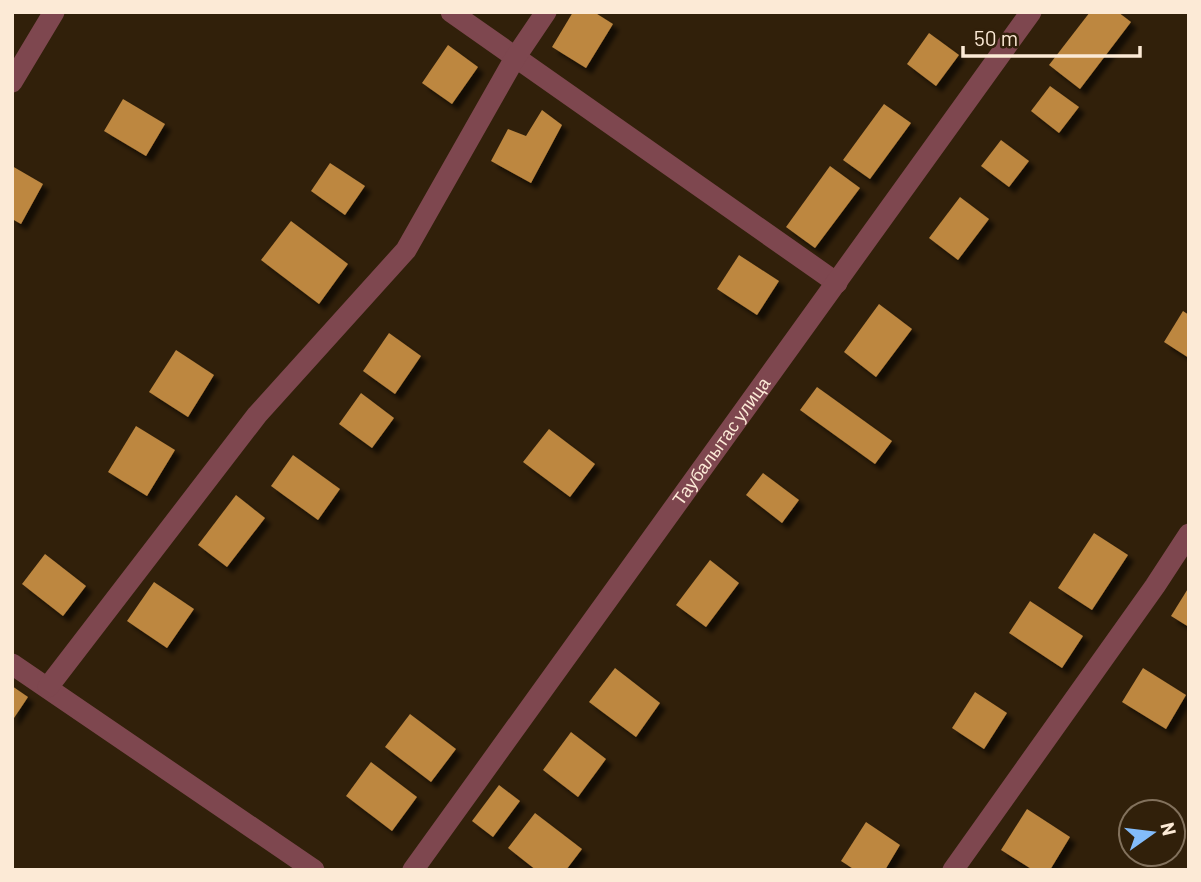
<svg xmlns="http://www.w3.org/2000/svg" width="1201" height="882" viewBox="0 0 1201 882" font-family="Barlow,sans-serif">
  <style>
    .building { fill: #bd8741; filter: url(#shadow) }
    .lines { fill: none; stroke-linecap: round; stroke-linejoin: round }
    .minor { stroke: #7e474f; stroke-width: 21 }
    .labels { text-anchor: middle; stroke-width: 7; stroke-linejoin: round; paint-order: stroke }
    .street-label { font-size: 18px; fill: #fcead6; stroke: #31200a }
  </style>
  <defs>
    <filter id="shadow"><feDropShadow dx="6" dy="6" stdDeviation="2" flood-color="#0009"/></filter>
  </defs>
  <rect width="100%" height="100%" fill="#31200a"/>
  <g class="building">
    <polygon points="573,12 594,12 613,24 586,68 552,47"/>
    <polygon points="1090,12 1118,12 1131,22 1080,89 1049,65"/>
    <polygon points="929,33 959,55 936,86 907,64"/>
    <polygon points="448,45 478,67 452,104 422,83"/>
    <polygon points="1050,86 1079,107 1059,133 1031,111"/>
    <polygon points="123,99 165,124 146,156 104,131"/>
    <polygon points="884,104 911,123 870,179 843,160"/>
    <polygon points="542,110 562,125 531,183 491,161 508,129 526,136"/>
    <polygon points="1001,140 1029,161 1009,187 981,166"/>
    <polygon points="330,163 365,186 345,215 311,191"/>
    <polygon points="12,166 43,184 21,224 12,219"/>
    <polygon points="830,166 860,188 815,248 786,227"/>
    <polygon points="960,197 989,219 958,260 929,238"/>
    <polygon points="291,221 348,264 319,304 261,260"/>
    <polygon points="739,255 779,281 757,315 717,289"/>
    <polygon points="879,304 912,329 876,377 844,352"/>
    <polygon points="1183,311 1189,315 1189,358 1164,342"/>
    <polygon points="389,333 421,356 395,394 363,371"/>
    <polygon points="176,350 214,375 188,417 149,392"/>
    <polygon points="817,387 892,441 875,464 800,410"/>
    <polygon points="361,393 394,418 372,448 339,424"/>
    <polygon points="136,426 175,450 147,496 108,472"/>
    <polygon points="549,429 595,464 570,497 523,462"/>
    <polygon points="293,455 340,489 318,520 271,486"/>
    <polygon points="763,473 799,500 782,523 746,495"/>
    <polygon points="236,495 265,518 227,567 198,545"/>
    <polygon points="1094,533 1128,555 1092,610 1058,588"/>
    <polygon points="45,554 86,586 63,616 22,584"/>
    <polygon points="710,560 739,583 706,627 676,605"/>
    <polygon points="154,582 194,609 167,648 127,621"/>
    <polygon points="1189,587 1189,627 1171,616"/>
    <polygon points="1030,601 1083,636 1062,668 1009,633"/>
    <polygon points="615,668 660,703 636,737 589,702"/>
    <polygon points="1143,668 1186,695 1166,729 1122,702"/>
    <polygon points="12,686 28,697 12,721"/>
    <polygon points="975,692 1007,713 984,749 952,728"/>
    <polygon points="410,714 456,749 431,782 385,747"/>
    <polygon points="571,732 606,759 578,797 543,770"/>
    <polygon points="371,762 417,797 392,831 346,796"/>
    <polygon points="499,785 520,801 493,837 472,821"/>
    <polygon points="1027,809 1070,837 1050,870 1033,870 1001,850"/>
    <polygon points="535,813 582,849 566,870 536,870 508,848"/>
    <polygon points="866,822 900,845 885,870 855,870 841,861"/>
  </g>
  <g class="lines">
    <g class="minor">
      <polyline points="451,12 837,283"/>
      <polyline points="12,82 54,12"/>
      <polyline points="12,664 314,870"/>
      <polyline points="48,687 257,415 406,250 515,58 546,12"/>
      <path id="s1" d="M413 870 1031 12"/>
      <polyline points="953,870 1155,586 1189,534"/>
    </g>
  </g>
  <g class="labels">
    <g class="street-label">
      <text dy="6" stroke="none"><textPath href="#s1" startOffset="528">Таубалытас улица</textPath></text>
    </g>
  </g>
  <rect width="1201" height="882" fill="none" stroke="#fcead6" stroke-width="28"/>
  <g transform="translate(1152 833) rotate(76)"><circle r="33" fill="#31200a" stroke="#82715c" stroke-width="2"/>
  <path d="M0-5L12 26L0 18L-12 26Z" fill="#83bcfb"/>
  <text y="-10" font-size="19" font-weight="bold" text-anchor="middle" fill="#fcead6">N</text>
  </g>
  <path d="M963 46v10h177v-10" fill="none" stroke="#fcead6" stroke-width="3.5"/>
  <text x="974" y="46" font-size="21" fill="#fcead6" stroke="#31200a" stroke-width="5" paint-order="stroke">50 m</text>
</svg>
